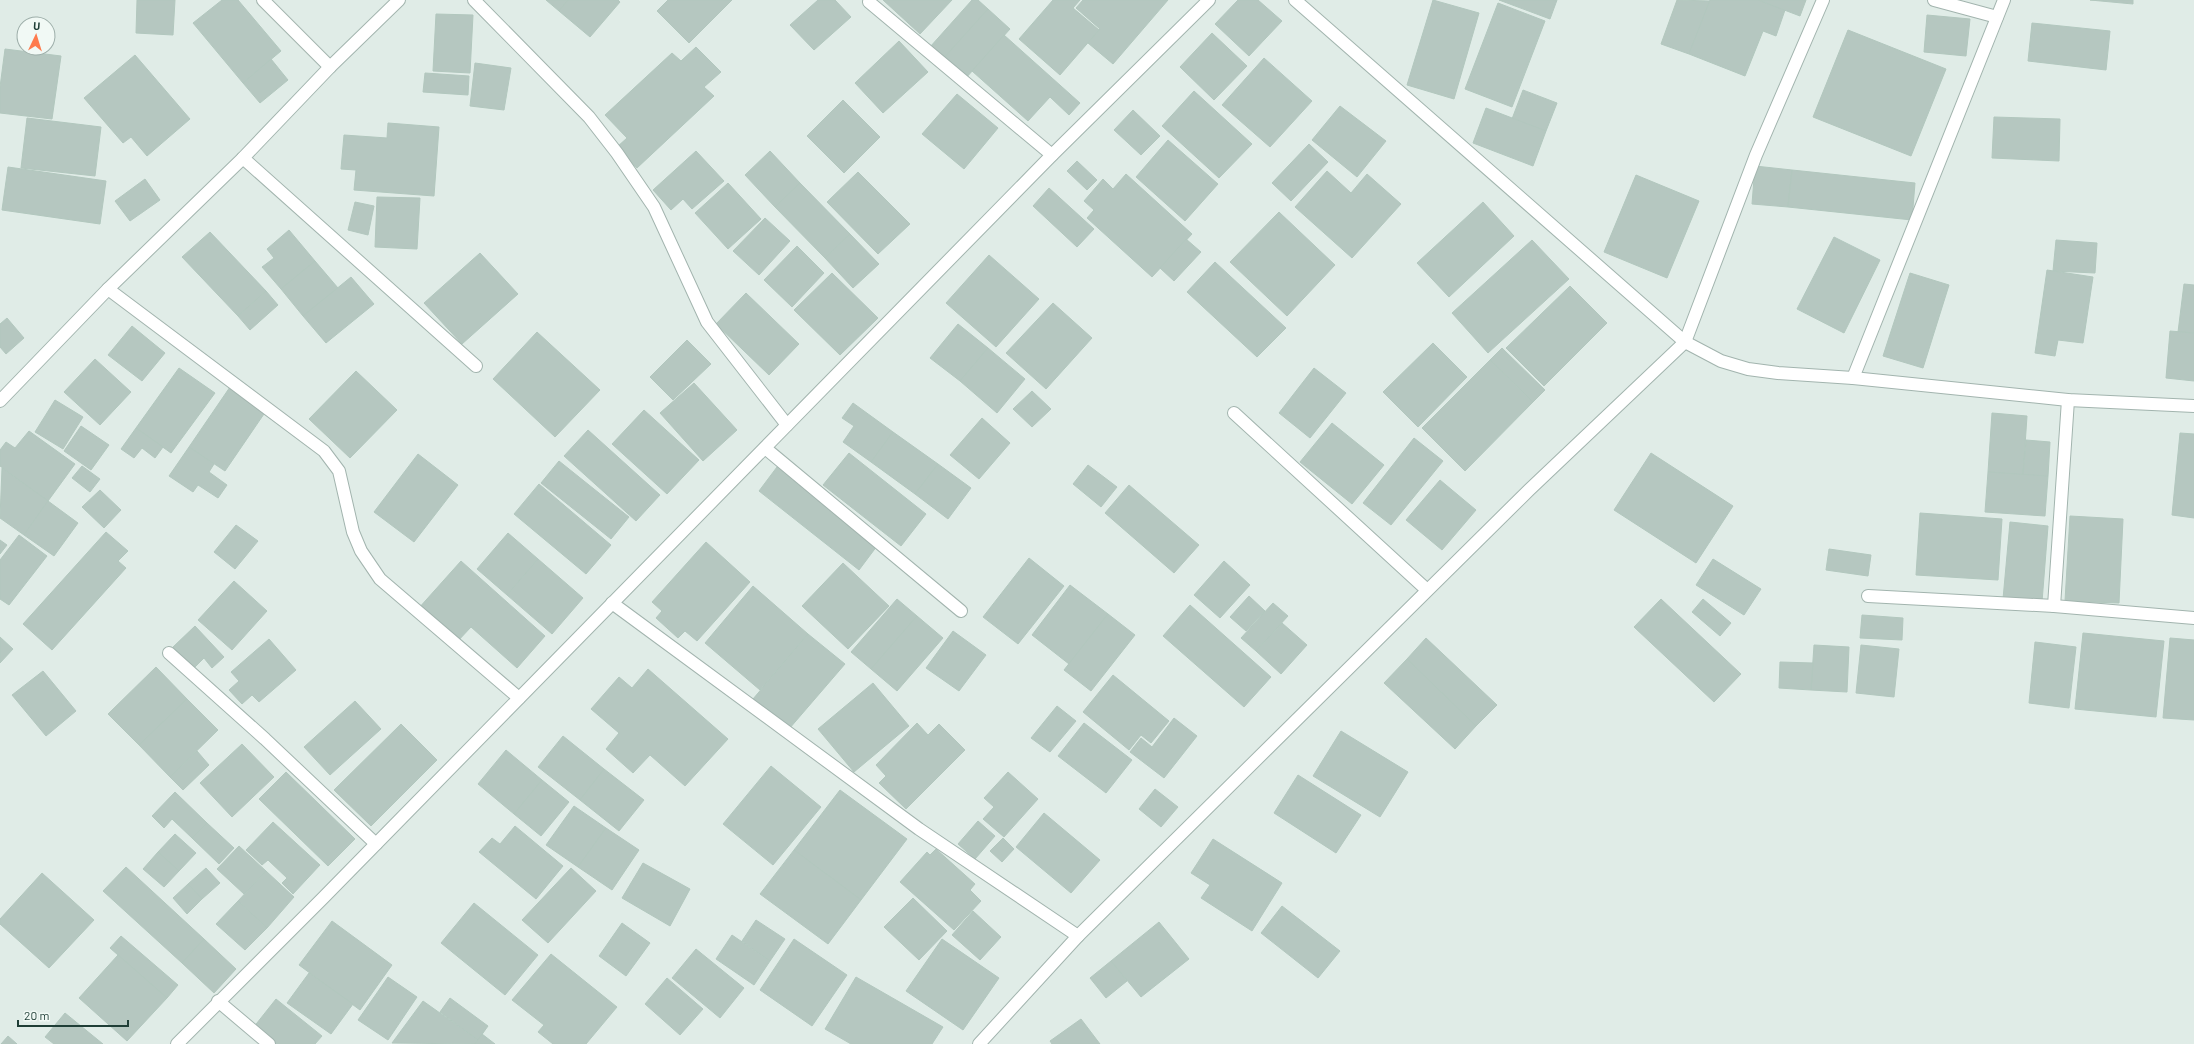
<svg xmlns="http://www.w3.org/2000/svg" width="2194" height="1044" viewBox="0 0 2194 1044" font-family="Barlow,sans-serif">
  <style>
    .building { fill: #b5c7c0; stroke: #b2c7be }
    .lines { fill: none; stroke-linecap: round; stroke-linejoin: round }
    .street-casing { stroke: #a2b4ae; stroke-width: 14 }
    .street { stroke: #fff; stroke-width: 12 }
  </style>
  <rect width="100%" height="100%" fill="#e0ece7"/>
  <g class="building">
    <polygon points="137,0 175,0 173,35 136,33"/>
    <polygon points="222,0 238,0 281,51 243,83 193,23"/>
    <polygon points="546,0 568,0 559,11"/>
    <polygon points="568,0 618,0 620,2 590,37 559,11"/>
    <polygon points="668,0 732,0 689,43 657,11"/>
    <polygon points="818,0 835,0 851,17 814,50 790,25"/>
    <polygon points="883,0 952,0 920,34"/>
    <polygon points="972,0 978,0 988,9 943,59 930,47"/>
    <polygon points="1053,0 1080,0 1073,8 1099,30 1060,75 1019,39"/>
    <polygon points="1083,0 1168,0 1113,64 1088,43 1100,29 1076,8"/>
    <polygon points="1238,0 1258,0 1282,21 1249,56 1215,24"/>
    <polygon points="1433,0 1479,13 1454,99 1407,85"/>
    <polygon points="1499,0 1557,0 1550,19"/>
    <polygon points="1677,0 1710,1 1689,54 1661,44"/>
    <polygon points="1710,0 1758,0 1785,10 1776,36 1763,31 1745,76 1689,54"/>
    <polygon points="1758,0 1806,0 1800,16"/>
    <polygon points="2090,0 2133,0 2133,4"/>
    <polygon points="1498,3 1545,21 1512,107 1465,89"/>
    <polygon points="988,9 1010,29 965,79 943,59"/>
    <polygon points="436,14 473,15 470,73 433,71"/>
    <polygon points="1927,15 1970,19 1966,56 1924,52"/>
    <polygon points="2032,23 2110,31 2106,70 2028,61"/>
    <polygon points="1848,30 1946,69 1911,156 1813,117"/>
    <polygon points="1212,33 1247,66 1214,100 1180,67"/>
    <polygon points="1004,35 1080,103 1069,115 1050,97 1028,121 972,71"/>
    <polygon points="899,41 928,72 883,113 855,83"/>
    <polygon points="696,47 721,72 704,87 714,96 637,168 617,147 627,138 605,115 672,53 681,61"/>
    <polygon points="5,49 61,56 52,119 0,113 0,87"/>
    <polygon points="135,55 190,119 147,156 131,137 123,143 84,98"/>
    <polygon points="1264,58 1312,101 1270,147 1222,105"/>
    <polygon points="271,59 288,80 260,103 243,83"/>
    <polygon points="475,63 511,68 504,110 470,106"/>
    <polygon points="425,73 469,76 468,95 423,92"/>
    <polygon points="1523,90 1557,103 1546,131 1512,119"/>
    <polygon points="1194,91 1252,144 1219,178 1162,126"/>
    <polygon points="957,94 998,128 964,169 922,134"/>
    <polygon points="843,100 880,137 844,173 807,136"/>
    <polygon points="1340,106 1386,141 1357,177 1312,140"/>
    <polygon points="1486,108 1546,131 1533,166 1473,143"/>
    <polygon points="1133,110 1160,136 1141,155 1114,130"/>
    <polygon points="1994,117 2060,119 2059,161 1992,158"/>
    <polygon points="27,118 101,127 95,176 21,168"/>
    <polygon points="388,123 439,127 434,196 354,190 356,170 341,169 344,135 387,138"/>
    <polygon points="1168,140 1218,184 1185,221 1136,177"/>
    <polygon points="1309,144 1328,162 1291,201 1272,183"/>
    <polygon points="696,151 724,181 692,209 683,199 671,210 653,190"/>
    <polygon points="770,151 800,183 775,207 745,175"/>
    <polygon points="1077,161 1097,180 1087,190 1067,171"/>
    <polygon points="1755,166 1792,170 1788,207 1752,204"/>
    <polygon points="8,167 106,181 100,224 2,210"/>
    <polygon points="1792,170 1915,183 1912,220 1788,207"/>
    <polygon points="1327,171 1351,193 1367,174 1401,204 1352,258 1295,207"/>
    <polygon points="858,172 910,224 878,254 827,202"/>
    <polygon points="1126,174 1192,234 1152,277 1087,218 1094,210 1084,201 1103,179 1113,189"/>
    <polygon points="1636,175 1699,201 1667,278 1604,252"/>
    <polygon points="145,179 160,200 130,221 115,201"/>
    <polygon points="728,183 761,219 728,249 695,213"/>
    <polygon points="800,183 850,234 825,258 775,207"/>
    <polygon points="1049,188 1094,229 1077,247 1033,206"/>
    <polygon points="377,197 420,198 417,249 375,247"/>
    <polygon points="355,202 374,206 368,235 348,230"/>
    <polygon points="1483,202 1514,236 1449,297 1417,263"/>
    <polygon points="1279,212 1335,265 1287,316 1230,262"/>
    <polygon points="765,218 790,241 759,275 733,251"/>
    <polygon points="289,230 315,261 281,289 262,267 274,258 267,249"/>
    <polygon points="210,232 266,291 238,316 182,257"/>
    <polygon points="850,234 879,264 853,288 825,258"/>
    <polygon points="1834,237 1880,260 1844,333 1797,309"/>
    <polygon points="1186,239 1201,252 1174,281 1160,268"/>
    <polygon points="1532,240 1569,279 1488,353 1452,313"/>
    <polygon points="2056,240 2097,243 2095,273 2053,271"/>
    <polygon points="797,246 824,273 792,307 764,280"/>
    <polygon points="480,253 518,294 462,344 424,303"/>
    <polygon points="989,255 1039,299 996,347 946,303"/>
    <polygon points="315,261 338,288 303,316 281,289"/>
    <polygon points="1215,262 1286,328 1257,357 1187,292"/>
    <polygon points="2047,270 2093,277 2083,343 2058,340 2055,356 2035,353"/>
    <polygon points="832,273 878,318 840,355 794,310"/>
    <polygon points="1910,273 1949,285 1923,368 1883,356"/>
    <polygon points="351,277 374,304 326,343 303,316"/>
    <polygon points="2184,284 2194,285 2194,333 2178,332"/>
    <polygon points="1570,286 1607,323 1544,386 1506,348"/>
    <polygon points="266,291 278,305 250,330 238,316"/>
    <polygon points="746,293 799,344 769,375 716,324"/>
    <polygon points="1053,303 1092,338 1046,389 1006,353"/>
    <polygon points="7,318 24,338 6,354 0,347 0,324"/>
    <polygon points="958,324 988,348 960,381 930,358"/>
    <polygon points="132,326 165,353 142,381 108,355"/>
    <polygon points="2170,331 2194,333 2194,381 2166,378"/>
    <polygon points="537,332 600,390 555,437 493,379"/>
    <polygon points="687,340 711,364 673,400 650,377"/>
    <polygon points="1433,343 1467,377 1418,427 1383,392"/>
    <polygon points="988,348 1025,379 997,413 960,381"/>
    <polygon points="1502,348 1545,390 1533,402 1490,360"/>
    <polygon points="95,359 131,392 100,425 64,392"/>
    <polygon points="1490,360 1533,402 1465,471 1422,428"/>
    <polygon points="179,368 215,393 171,453 136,428"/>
    <polygon points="1314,368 1346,393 1310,438 1279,413"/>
    <polygon points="356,371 397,410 350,458 309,419"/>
    <polygon points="694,383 737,430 703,461 660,413"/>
    <polygon points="230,387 266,411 225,471 189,447"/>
    <polygon points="1032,391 1051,409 1032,427 1013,409"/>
    <polygon points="55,400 83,417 63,449 35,432"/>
    <polygon points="853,403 893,432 871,462 843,442 854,426 842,418"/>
    <polygon points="644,410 699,460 667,494 612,444"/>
    <polygon points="1992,413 2027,416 2023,475 1988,472"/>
    <polygon points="982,418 1010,443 979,479 950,455"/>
    <polygon points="1332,423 1384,465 1352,504 1300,462"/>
    <polygon points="81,426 109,445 91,470 64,451"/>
    <polygon points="136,428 163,447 155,458 142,448 134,458 121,449"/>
    <polygon points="588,430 660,495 636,521 564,456"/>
    <polygon points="29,431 75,464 48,501 0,466 0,450 6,442 15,448"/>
    <polygon points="893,432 938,464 915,494 871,462"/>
    <polygon points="2180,433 2194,434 2194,518 2172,515"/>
    <polygon points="1414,438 1443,461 1391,525 1363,503"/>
    <polygon points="2026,440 2050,442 2048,476 2023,475"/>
    <polygon points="189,447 214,464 209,472 227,485 218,498 198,485 193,492 169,476"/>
    <polygon points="849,453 926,514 901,546 823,485"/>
    <polygon points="1651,453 1733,506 1696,563 1614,510"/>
    <polygon points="418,454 458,485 414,542 374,512"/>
    <polygon points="559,461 629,517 611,539 541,483"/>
    <polygon points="938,464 971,488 948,519 915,494"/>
    <polygon points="1088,465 1117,487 1101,507 1073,484"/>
    <polygon points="82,466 100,479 90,492 72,478"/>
    <polygon points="777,467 877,546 859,570 759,491"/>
    <polygon points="2,468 48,501 24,535 0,518"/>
    <polygon points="1988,472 2048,476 2045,516 1985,512"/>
    <polygon points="1440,480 1476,510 1442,550 1406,520"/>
    <polygon points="539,484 611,545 586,574 514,514"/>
    <polygon points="1129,485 1199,545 1174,573 1105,513"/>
    <polygon points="100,490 121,510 104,528 82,507"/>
    <polygon points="48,501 78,523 54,556 24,535"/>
    <polygon points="1920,513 2002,519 1998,580 1916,575"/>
    <polygon points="2070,516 2123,519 2119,603 2065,601"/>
    <polygon points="2010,522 2048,526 2042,602 2003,599"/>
    <polygon points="236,525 258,541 235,569 214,552"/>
    <polygon points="106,532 128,551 118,561 126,568 52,650 23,624"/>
    <polygon points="508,533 538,559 507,595 477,569"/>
    <polygon points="19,535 47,556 9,605 0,599 0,560"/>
    <polygon points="0,540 7,545 0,554"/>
    <polygon points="706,542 750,582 697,641 685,631 678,638 656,618 662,611 652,602"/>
    <polygon points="1829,549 1871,555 1868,576 1826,570"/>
    <polygon points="1029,558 1064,586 1018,644 983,617"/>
    <polygon points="538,559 583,598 552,634 507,595"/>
    <polygon points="1713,559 1761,589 1744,615 1696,585"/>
    <polygon points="461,561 545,636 517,668 471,627 456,643 418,609"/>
    <polygon points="1224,561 1250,585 1220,618 1194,595"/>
    <polygon points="843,563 889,606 848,649 802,606"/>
    <polygon points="234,581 267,611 232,650 198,620"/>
    <polygon points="1070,585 1108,614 1069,664 1032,635"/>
    <polygon points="753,586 808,634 760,690 705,643"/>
    <polygon points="1249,596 1265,611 1246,631 1230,617"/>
    <polygon points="897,599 917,616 871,669 851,652"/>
    <polygon points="1661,599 1741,674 1714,702 1634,627"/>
    <polygon points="1703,599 1731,623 1720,636 1692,612"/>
    <polygon points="1273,603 1288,616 1256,651 1241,638"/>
    <polygon points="1190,605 1271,677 1244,707 1163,636"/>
    <polygon points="1108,614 1135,635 1091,691 1064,670"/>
    <polygon points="1862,615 1903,618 1902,640 1860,638"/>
    <polygon points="917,616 943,638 897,691 871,669"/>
    <polygon points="1282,623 1307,645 1281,674 1256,651"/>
    <polygon points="195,626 224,657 212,668 204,658 194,668 173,647"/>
    <polygon points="953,631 986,655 959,691 926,668"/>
    <polygon points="2083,633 2164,641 2156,717 2075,709"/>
    <polygon points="808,634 845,664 789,729 753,699"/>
    <polygon points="0,637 13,649 0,663"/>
    <polygon points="1426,638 1497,705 1476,726 1407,659"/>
    <polygon points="2170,638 2194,640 2194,720 2163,718"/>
    <polygon points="269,639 296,670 259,702 252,695 242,704 229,690 239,681 231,672"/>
    <polygon points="2035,642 2076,647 2069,708 2029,703"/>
    <polygon points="1814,645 1849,647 1847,692 1811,690"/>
    <polygon points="1861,645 1899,649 1894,697 1856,693"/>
    <polygon points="1407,659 1476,726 1455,749 1384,683"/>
    <polygon points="1780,662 1813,663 1811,690 1779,688"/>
    <polygon points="156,667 187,699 139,745 108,714"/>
    <polygon points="648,669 728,739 685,786 650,755 633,773 606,749 619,733 591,709 619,677 632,688"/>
    <polygon points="43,671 76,711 46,736 12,695"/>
    <polygon points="1113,675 1169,721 1151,743 1141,735 1129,750 1083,712"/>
    <polygon points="873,683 909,726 854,772 818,729"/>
    <polygon points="187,699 218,730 170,777 139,745"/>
    <polygon points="355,701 381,729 330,775 304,747"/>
    <polygon points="1057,706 1076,721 1050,752 1031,738"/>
    <polygon points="1174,718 1197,736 1164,778 1130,752 1141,738 1152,747"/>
    <polygon points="917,723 928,735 939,724 965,750 906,809 879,783 886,776 876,765"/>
    <polygon points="1084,723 1132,760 1106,793 1058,756"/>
    <polygon points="401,724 437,760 371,826 334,790"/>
    <polygon points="1341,731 1408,772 1380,817 1313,776"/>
    <polygon points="563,736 604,769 580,800 538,767"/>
    <polygon points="242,744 274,777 232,817 200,783"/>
    <polygon points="506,750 542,780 514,814 478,784"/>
    <polygon points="197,751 209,765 183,790 170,777"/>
    <polygon points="771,766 821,807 773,865 723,824"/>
    <polygon points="604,769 644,800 619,831 580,800"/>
    <polygon points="286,772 355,839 328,866 259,799"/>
    <polygon points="1008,772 1038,799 1004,837 983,819 994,807 984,798"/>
    <polygon points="1298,775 1361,815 1336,853 1274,813"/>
    <polygon points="542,780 569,802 541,836 514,814"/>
    <polygon points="1155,789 1178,807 1161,827 1139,809"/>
    <polygon points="840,790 907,839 861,900 794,850"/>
    <polygon points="175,792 207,823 192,838 172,819 164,828 152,816"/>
    <polygon points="574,806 606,828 578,867 546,845"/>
    <polygon points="1044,813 1100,860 1071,893 1016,847"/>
    <polygon points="978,821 995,836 975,859 958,844"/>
    <polygon points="273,822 320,865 293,894 282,883 287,878 268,860 262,865 246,850"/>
    <polygon points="207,823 234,848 219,864 192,838"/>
    <polygon points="515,826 563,866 536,899 479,852 492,838 500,844"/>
    <polygon points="606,828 639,850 612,890 578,867"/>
    <polygon points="175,834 196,853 179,871 158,852"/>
    <polygon points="1003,838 1014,849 1002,862 990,851"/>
    <polygon points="1213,839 1282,883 1252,931 1201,898 1210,885 1191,873"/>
    <polygon points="239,846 266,871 244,894 217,869"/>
    <polygon points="936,849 975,884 970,890 981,901 954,930 900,882 927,852 930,855"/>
    <polygon points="794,850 861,900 828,944 760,894"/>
    <polygon points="158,852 179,871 164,887 143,869"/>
    <polygon points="643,863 690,889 670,926 622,898"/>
    <polygon points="126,867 204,939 182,963 103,891"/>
    <polygon points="206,868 220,883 202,899 188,884"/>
    <polygon points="571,868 596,891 548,943 522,920"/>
    <polygon points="266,871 294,897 267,928 238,901"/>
    <polygon points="42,873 94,920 49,968 0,924 0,919"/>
    <polygon points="188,884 202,899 187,914 173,898"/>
    <polygon points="913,898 947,931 919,960 884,927"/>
    <polygon points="238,901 267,928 245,950 216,924"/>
    <polygon points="474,903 538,955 505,995 441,943"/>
    <polygon points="1282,906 1340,951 1318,978 1261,933"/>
    <polygon points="973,911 1001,937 980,960 952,935"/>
    <polygon points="756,920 785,939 770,961 742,941"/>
    <polygon points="332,921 392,965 360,1010 299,965"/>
    <polygon points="1159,922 1189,959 1141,997 1111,961"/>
    <polygon points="622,923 650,943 626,976 599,956"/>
    <polygon points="732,935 770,961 754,985 716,959"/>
    <polygon points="121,936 178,985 167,998 110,948"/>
    <polygon points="204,939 236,969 214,993 182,963"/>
    <polygon points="794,939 847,975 812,1026 760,990"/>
    <polygon points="942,939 999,978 963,1030 906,991"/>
    <polygon points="696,949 744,988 720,1018 672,978"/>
    <polygon points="551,954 617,1007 586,1044 553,1044 538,1032 544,1025 512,1000"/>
    <polygon points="118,955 167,998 127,1041 79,998"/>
    <polygon points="1111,961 1127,981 1106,998 1090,978"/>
    <polygon points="309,973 353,1004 331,1034 287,1003"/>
    <polygon points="388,977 417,997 388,1040 358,1020"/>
    <polygon points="856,977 943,1027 932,1044 851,1044 825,1029"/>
    <polygon points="667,978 703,1009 680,1035 645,1004"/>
    <polygon points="450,998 488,1026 478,1040 440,1012"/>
    <polygon points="276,999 322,1036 315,1044 273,1044 253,1028"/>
    <polygon points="423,1001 478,1040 475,1044 392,1043"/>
    <polygon points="65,1013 103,1044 54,1044 45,1037"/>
    <polygon points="1081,1019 1100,1044 1052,1044 1050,1041"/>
    <polygon points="482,1034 495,1044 475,1044"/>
    <polygon points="8,1036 17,1044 1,1044"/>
  </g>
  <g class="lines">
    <g class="street-casing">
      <g id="street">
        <polyline points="263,0 330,67"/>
        <polyline points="474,0 589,117 617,153 654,207 707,322 787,425"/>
        <polyline points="1295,0 1685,342 1721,361 1748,369 1778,373 1853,378 2068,400 2194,406"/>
        <polyline points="1934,0 1997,17"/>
        <polyline points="869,2 1052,155"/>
        <polyline points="243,158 476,366"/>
        <polyline points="108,289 324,451 339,471 353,532 361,551 380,579 519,698"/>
        <polyline points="1853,378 2004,0"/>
        <polyline points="0,401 108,289 243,158 330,67 399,0"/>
        <polyline points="1234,413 1427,590"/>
        <polyline points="765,448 961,611"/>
        <polyline points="1868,596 2054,606 2194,618"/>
        <polyline points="612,603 919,829 1078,936"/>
        <polyline points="2054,606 2068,400"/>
        <polyline points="169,653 265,739 376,844"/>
        <polyline points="218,1001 269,1044"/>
        <polyline points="177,1044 324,897 1052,155 1209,0"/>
        <polyline points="979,1044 1078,936 1529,490 1685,342 1756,155 1823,0"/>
      </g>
    </g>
    <use href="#street" class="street"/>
  </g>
  <g transform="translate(36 36) rotate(4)"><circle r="19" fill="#f1f9f5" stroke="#9daea9"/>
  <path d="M0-3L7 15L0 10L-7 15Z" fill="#fe7b4d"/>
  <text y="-6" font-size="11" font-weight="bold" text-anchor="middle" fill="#1f3e36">U</text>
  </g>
  <path d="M18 1020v6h110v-6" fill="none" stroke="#1f3e36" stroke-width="2"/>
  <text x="24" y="1020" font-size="12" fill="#1f3e36" stroke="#f1f9f5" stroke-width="3" paint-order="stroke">20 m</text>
</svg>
